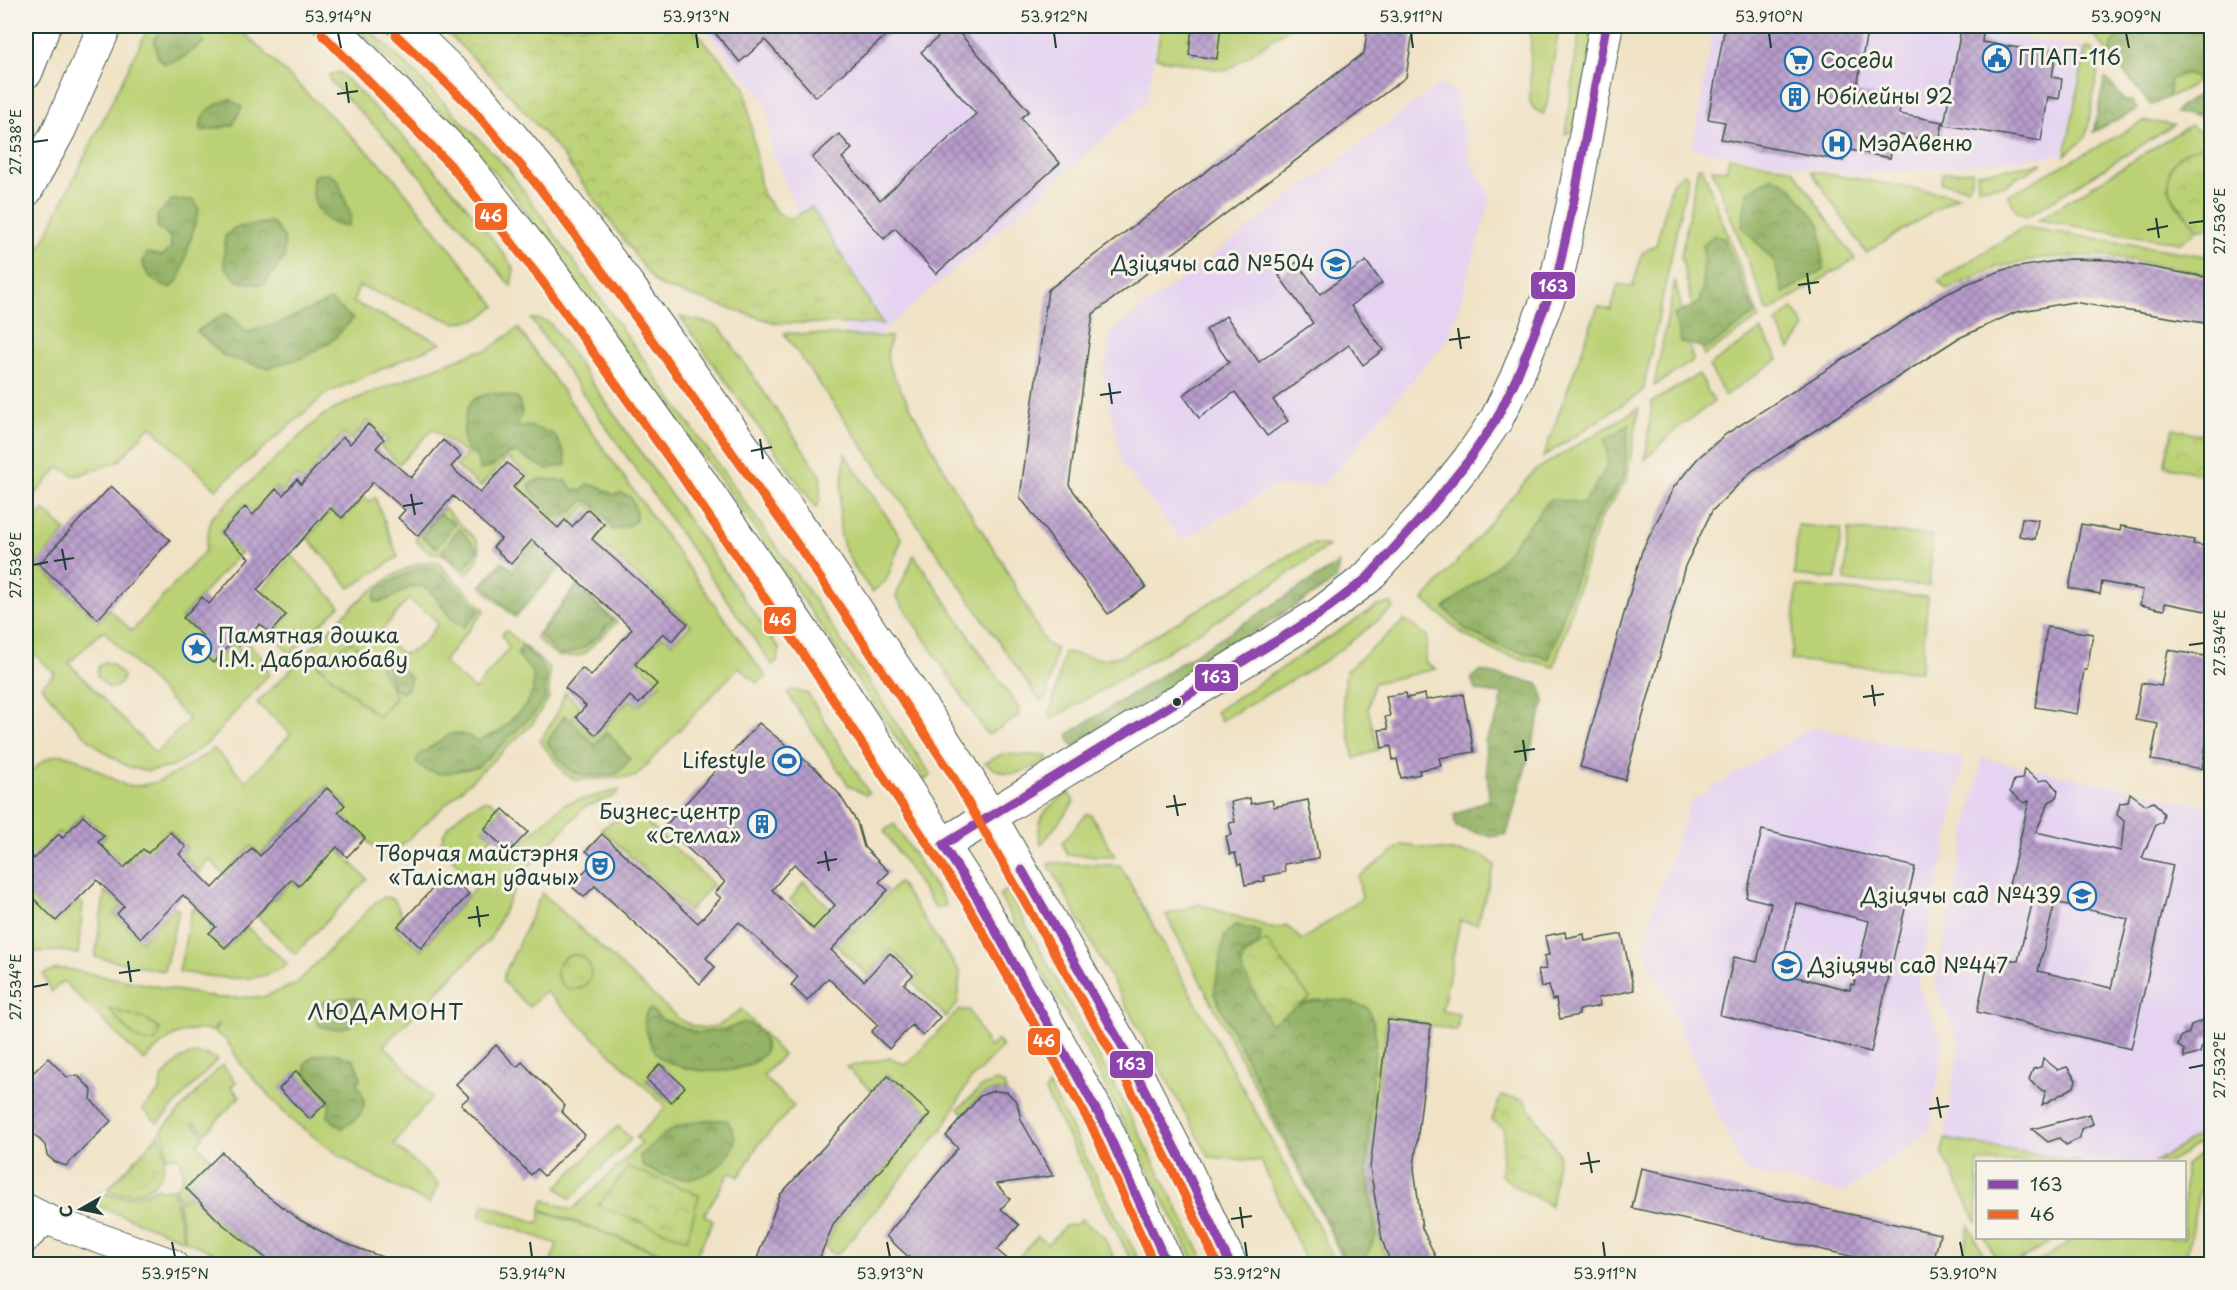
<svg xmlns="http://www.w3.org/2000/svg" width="2237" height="1290" viewBox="0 0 2237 1290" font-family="'Playpen Sans',sans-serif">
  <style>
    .built { fill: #e5d3f1 }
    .grass { fill: #bbd175; stroke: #6d8754; stroke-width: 1.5; fill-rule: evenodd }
    .forest { fill: url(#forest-crowns); stroke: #5a784d; stroke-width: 1.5 }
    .park { fill: url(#park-crowns); stroke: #6d8754; stroke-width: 1.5 }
    .building { fill: url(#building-cross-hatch); fill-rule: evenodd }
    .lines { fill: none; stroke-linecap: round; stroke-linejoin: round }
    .minor-casing { stroke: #3e564a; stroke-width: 26 }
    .tertiary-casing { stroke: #3e564a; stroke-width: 32 }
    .secondary-casing { stroke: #3e564a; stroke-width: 35 }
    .primary-casing { stroke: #3e564a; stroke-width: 35 }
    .minor { stroke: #fff; stroke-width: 24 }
    .tertiary { stroke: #fff; stroke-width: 30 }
    .secondary { stroke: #fff; stroke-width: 33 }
    .primary { stroke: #fff; stroke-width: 33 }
    .bus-1-casing { stroke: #f7f3e8; stroke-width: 14 }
    .bus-2-casing { stroke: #f7f3e8; stroke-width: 14 }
    .bus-1 { stroke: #8e44ad; stroke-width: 9 }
    .bus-2 { stroke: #f26522; stroke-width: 9 }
    .ticks { fill: none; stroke: #1f3d34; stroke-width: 2 }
    .bus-dot { fill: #1f3d34; stroke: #f7f3e8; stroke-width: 2 }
    .labels { text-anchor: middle; stroke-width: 6; stroke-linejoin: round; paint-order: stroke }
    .poi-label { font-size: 21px; fill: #1f3d34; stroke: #f7f3e8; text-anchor: start }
    .neighbourhood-label { font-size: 22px; letter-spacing: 1.5px; fill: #1f3d34; stroke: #f7f3e8 }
    .line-badge { stroke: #f7f3e8; stroke-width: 2 }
    .badge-label { font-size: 16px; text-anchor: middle; font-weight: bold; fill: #fff }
    .neatline { fill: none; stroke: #1f3d34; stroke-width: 2 }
    .ticks-label { font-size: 15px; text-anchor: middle; fill: #1f3d34 }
  </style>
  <defs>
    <pattern id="forest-crowns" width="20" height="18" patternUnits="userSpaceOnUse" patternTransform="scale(1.5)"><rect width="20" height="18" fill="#94b366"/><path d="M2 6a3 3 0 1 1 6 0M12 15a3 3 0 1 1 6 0" fill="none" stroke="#789355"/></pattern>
    <pattern id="park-crowns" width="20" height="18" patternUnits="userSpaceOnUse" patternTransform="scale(1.5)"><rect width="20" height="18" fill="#bbd175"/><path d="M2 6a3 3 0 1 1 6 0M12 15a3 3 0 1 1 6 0" fill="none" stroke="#a0b466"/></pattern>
    <pattern id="building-cross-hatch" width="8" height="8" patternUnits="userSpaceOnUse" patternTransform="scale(1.5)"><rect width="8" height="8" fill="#b79ccb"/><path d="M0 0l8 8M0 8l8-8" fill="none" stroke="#9480a6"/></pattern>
  </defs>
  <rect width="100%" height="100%" fill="#f7f3e8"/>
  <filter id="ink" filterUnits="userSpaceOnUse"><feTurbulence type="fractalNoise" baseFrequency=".0167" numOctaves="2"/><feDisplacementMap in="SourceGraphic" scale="12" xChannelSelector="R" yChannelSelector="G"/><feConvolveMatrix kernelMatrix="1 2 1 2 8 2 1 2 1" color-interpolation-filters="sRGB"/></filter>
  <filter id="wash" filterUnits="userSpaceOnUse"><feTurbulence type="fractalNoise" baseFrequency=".008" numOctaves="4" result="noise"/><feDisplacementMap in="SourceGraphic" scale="24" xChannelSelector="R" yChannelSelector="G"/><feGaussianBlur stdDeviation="1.35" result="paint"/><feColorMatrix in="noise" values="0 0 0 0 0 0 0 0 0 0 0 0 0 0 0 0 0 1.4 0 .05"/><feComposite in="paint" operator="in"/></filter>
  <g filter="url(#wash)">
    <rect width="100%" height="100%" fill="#f0e2c5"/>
    <g class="built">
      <polygon points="702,26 1158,26 1148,100 857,354 773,153 766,101"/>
      <polygon points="1714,26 1962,26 1962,29 2085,48 2063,155 1857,175 1692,149"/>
      <polygon points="1441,83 1457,96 1470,160 1491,197 1450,336 1324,484 1275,486 1182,540 1122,464 1103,372 1111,332"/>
      <polygon points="1812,727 1964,758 1918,984 1943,1043 1930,1132 1844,1192 1744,1171 1644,949 1654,905 1690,802"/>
      <polygon points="1982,758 2211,807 2212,1075 2199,1135 2155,1162 2081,1162 1945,1139 1959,1042 1935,984"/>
    </g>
    <g class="grass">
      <polygon points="149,26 237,26 390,173 496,306 478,319 456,323 359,286 353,302 441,343 327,393 216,489 150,426 119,461 76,476 59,467 26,505 26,276"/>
      <polygon points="355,26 365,26 415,73 508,169 806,588 931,775 925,780 737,502 642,375 509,188 437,108"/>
      <polygon points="1161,26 1292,26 1226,71 1156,58"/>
      <polygon points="1531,26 1559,26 1547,104 1543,114 1534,109 1530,102"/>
      <polygon points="1580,26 1597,26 1573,131 1565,134"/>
      <polygon points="2086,26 2188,26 2211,30 2211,68 2190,87 2151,105"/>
      <polygon points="2086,47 2091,48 2100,60 2086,137 2065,155"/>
      <path d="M339 72C401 134 465 196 514 269L511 286 400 152 330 81 329 75Z"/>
      <polygon points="2145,121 2174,125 2026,217 2017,212 2008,195"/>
      <polygon points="2190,125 2211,139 2211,144 2185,152 2168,187 2176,205 2199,229 2180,243 2038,220"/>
      <polygon points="1729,157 1793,169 1855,259 1768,312 1712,169 1727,170"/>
      <polygon points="2043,163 2005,185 1978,188 1977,173"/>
      <polygon points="1698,167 1702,167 1759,318 1704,356 1681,256"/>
      <polygon points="1811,171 1958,196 1866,253"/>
      <polygon points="1973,171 1969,188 1941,183 1943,173"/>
      <polygon points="1684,174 1688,176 1643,391 1543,457 1598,306 1611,310 1618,284 1633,287 1642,253 1656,245 1673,181"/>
      <polygon points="2024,227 2211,257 2211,275 2104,255 2043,258 1998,267 1947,290 1938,281"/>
      <polygon points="1675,280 1693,361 1654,386"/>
      <polygon points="1793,308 1805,327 1790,349 1776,323"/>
      <polygon points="680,317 713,324 721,329 821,476 820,500 816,508"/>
      <polygon points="531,319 538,319 550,323 780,650 777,661 772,665"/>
      <path d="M518 328 766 677 757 683 739 667 635 777 576 780 565 774 540 741 558 712 565 692 581 707 573 717 594 737 630 699 639 706 660 683 637 662 663 636 672 643 691 625 596 538 609 524 587 505 572 522 565 516 555 528 538 512 541 508 517 487 528 475 507 458 480 487 456 466 467 455 433 429 399 464 381 447 388 440 368 421 351 440 343 434 318 460 324 466 307 485 296 476 282 492 276 487 253 512 244 504 220 532 240 553 181 618 201 636 191 647 212 665 233 643 241 650 248 643 264 660 269 674 209 742 173 767 148 771 128 767 104 752 82 733 41 686 55 674 31 651H26V534L44 510 66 531 37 564 98 621 109 609 132 631 205 551 211 518 322 416 348 402 478 351H486ZM103 630 189 720 155 753 69 663Z"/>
      <polygon points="1761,330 1778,359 1725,396 1709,366"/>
      <polygon points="784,333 891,337 887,354 889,367 953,486 1001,560 1046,644 1056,649 1046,698 1040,701"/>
      <polygon points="1699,374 1714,402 1676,429 1645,460 1652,402"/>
      <polygon points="1639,408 1627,479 1599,521 1554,667 1500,653 1464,635 1424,600 1534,471"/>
      <path d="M845 454 902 539 886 581 872 592C861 576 848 561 843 543 835 522 843 478 845 454Z"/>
      <polygon points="363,497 370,501 375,497 398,557 350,588 308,538 331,510 343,520"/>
      <path d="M444 508 476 540C485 554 475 564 467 575L442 554 428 552 415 540Z"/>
      <polygon points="1798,525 1841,529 1836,579 1794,575"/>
      <polygon points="1848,530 1933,535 1929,586 1845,581"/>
      <polygon points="532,543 560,568 515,618 480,586 502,561 511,568"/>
      <path d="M1313 544 1328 546C1240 610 1146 664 1052 719L1050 715 1064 652 1102 659 1121 656 1291 554Z"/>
      <polygon points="914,555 1019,709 1019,716 990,734 987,734 896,596"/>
      <polygon points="292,556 340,606 290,654 272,634 288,616 262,590"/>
      <path d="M419 563H438L485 610 443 662 475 690 509 648 502 635 504 631H507L549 668V698L533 723 386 860 340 812 347 805 327 786 261 854 251 846 224 875 209 859 199 872 182 855 187 847 169 830 149 851 143 847 125 865 100 842 106 835 83 814 63 835 58 832 35 856 26 846V778C57 739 74 757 109 777 116 780 123 786 130 786 164 786 187 766 214 749L246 781 291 734 257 703C274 686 291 670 307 653 340 618 373 581 419 563ZM408 599 429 614 438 623C428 639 421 650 402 654L379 634ZM352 642 395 698 378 717 318 665Z"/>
      <polygon points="577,585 617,622 585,653 578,656 558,657 538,640 536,636"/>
      <polygon points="1797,586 1928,597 1921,672 1791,660"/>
      <polygon points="1391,603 1394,608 1328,659 1221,721 1216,711 1377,606"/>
      <polygon points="1405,620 1427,636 1425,662 1436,669 1374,683 1368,709 1378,749 1354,759 1343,702 1346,671"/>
      <path d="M105 662 112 664 123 676C122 684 117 688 109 688L97 676 98 667Z"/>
      <polygon points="792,690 808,694 869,793 866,795 849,786 787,693"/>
      <path d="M1002 754 1046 756 1048 760C1024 772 1010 782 985 763Z"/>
      <path d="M619 790 615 796 585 807 535 859 517 884 490 939 384 1045 432 1097 394 1144 438 1184 430 1204 364 1171 340 1156 290 1119 243 1067 226 1040 214 1032 219 1023 212 1031C182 1025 164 1040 144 1061L63 981 51 992 43 974 57 969H66L218 998 263 997 296 984 377 901 385 897 394 899 403 917 395 927 421 950 477 886 444 850C442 844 441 840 443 835 447 824 476 799 489 801 493 802 498 806 502 809L483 829 492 837 486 843 493 850 499 846 509 854 564 804Z"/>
      <path d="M1069 793 1074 802 1041 845C1034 817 1047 806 1069 793Z"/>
      <polygon points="1086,814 1091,815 1115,856 1068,855 1062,843"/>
      <polygon points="633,815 641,817 713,884 689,911 601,829 619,818"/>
      <polygon points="894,824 943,899 946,905 936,909 884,831"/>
      <polygon points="1402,845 1482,855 1495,865 1477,924 1460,921 1442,1011 1459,1014 1457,1031 1387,1016 1368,1168 1380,1241 1388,1264 1345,1264 1321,1213 1166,915 1199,904 1275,929 1286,925 1302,940 1362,898 1358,877"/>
      <polygon points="337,848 367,879 295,954 257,916 292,881 299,888"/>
      <polygon points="1048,863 1120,865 1319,1227 1336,1264 1307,1264 1261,1161 1209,1157"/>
      <polygon points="26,882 32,888 27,894 56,924 79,901 83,904 78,954 63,951 32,952 26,918"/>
      <polygon points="804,882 853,931 899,882 960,973 958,1003 946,1017 913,983 918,975 891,950 867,975 790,900"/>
      <polygon points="1007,890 1119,1094 1206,1264 1196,1264 1093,1062 999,895"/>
      <polygon points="105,891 122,906 114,914 141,941 174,907 179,910 164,971 95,957"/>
      <path d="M542 893 679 1019C705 1035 720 1028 741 1009L783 1055 763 1076 794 1106 758 1145 739 1177 730 1172 704 1215 713 1221 692 1264 540 1209 544 1200 572 1210 642 1143 636 1138 666 1107 545 991 529 1007 503 981 504 975ZM577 955 586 984 579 989 562 984 557 976C557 963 564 955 577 955ZM660 1064 684 1087 670 1102 646 1080Z"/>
      <path d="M192 907 214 927 208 934 225 950 247 927 287 963C261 988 211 976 179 972Z"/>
      <polygon points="959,1010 969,1010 989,1047 998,1040 1002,1047 968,1083 943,1128 844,1248 835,1255 826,1247 836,1224 931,1114 888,1074 872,1091 846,1067 890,1058 906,1065"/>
      <polygon points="195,1054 207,1055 217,1060 158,1123 142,1109 160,1091 161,1079 177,1062 182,1058"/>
      <path d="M222 1065 236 1082 231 1087 240 1096 205 1133 195 1123 193 1124 204 1136 197 1144 212 1160 184 1189 191 1196 178 1199 175 1188C186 1181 183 1169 180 1159L172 1156 167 1157 165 1139 161 1131Z"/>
      <polygon points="2211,1075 2211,1135 2170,1162 2155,1162 2199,1135"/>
      <path d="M997 1081 1004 1084 1006 1091C983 1089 978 1097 964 1114L958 1109 983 1086Z"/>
      <polygon points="1049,1085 1141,1264 1133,1264 1045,1092"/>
      <polygon points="618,1126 631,1139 570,1199 557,1187"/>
      <polygon points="1945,1139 2081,1162 1978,1162 1977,1223 1942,1152"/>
      <polygon points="2211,1147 2211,1193 2199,1191 2185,1264 2035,1264 2075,1238 2184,1238 2185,1165"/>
      <path d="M157 1187 160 1190 173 1189 184 1240 93 1204 103 1192C121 1200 141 1198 157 1187Z"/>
      <polygon points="193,1198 220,1224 274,1264 241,1264 186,1241 178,1202"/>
      <polygon points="484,1204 538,1223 542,1211 689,1264 592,1264 577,1259 573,1264 550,1264 557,1244 479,1216"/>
      <polygon points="1081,1219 1104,1237 1117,1264 1012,1264 1038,1236 1048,1244 1065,1226 1077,1224"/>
      <polygon points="1969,1225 1988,1264 1961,1264"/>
      <polygon points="1985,1238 2056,1238 2015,1264 1999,1264"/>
    </g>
    <g class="forest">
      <polygon points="164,26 196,26 204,42 182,58 165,64 158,57 154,39"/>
      <polygon points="2144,26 2188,26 2211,30 2211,68 2199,79 2184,74 2171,79 2168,97 2151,105 2109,54 2113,42 2125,30 2140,33"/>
      <path d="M2105 78C2115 85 2117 95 2127 102L2131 100 2138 109 2093 132Z"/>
      <polygon points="2211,87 2211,117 2175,113 2179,107"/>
      <path d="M230 99 242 107 233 125 201 131C198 112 214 105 230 99Z"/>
      <path d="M327 173 338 180 351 216 348 226C344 225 337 225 333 223 316 216 309 192 314 176Z"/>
      <polygon points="1773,177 1790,186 1821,226 1823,270 1783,293 1774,261 1742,227 1747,192"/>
      <path d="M172 200H194L199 209 180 278 171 288C156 284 146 277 142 261L148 253 162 256 171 248V238L157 227V216Z"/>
      <polygon points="272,222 284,237 285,257 263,285 238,281 224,266 225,236 234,228"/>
      <polygon points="1714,235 1724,238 1755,314 1707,349 1681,342 1674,315 1699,303 1703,286 1703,245"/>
      <polygon points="331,300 353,319 333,340 305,357 267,368 224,356 197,331 227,313 247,332 275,325"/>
      <path d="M493 393 518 398 522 413 516 427 529 426 554 434 565 454 566 465 546 469 517 453 508 454 491 467 479 470 477 457C473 454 468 452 466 448 461 440 465 409 471 402 476 396 485 395 493 393Z"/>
      <polygon points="1629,425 1624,477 1595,520 1549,659 1502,647 1467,631 1444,608 1496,566 1550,499 1584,503 1608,465 1605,440"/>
      <path d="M542 479 567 481 572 489 582 491 587 484 600 487 613 495 621 493 631 497 636 513V521L627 526 612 530C608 516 598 507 585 500L572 512 559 515 555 518 530 490 529 483Z"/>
      <polygon points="439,514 455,523 437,548 422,537"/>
      <polygon points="459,528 478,550 465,569 442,551"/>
      <polygon points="534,546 557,568 515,615 483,585 503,564 513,571"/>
      <polygon points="1339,563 1336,580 1074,747 1070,742 1068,734"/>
      <path d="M420 567 436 568 480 610 464 627C460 625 455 622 452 619 439 607 433 580 410 588 397 592 390 602 375 602L374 596 380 587Z"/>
      <path d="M577 587 613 621C595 639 586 652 559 655L539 635Z"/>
      <polygon points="522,646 537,660 544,670 546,677 545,699 533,715 478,767 440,774 426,770 416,763 419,755 452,733 466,735 477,741 499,732 527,704 533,691 533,674 517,654"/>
      <polygon points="386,665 396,665 411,677 408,688 402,693 392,687"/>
      <polygon points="1480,671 1539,684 1544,701 1507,834 1491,837 1456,827 1454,815 1489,799 1485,741 1500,711 1502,694 1477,691 1471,679"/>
      <path d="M565 715 595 745 607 731 630 759 617 774C575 778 571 778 547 742Z"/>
      <polygon points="1236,925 1261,932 1260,942 1239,959 1256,997 1275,1007 1299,1005 1320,1000 1347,1001 1368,1008 1373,1021 1376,1038 1366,1168 1376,1236 1365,1258 1345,1259 1214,994 1224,936"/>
      <path d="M354 998 362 1000 365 1004C360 1028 340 1033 319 1026 304 997 337 999 354 998Z"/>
      <path d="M651 1009 661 1019 698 1033 727 1029 744 1022C753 1026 761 1030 764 1040 767 1051 764 1057 754 1062 730 1076 689 1073 664 1060 656 1056 649 1042 647 1033 644 1025 642 1013 651 1009Z"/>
      <path d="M330 1053 338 1054 354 1060 361 1077 357 1084C359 1088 363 1094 364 1098 366 1113 353 1123 341 1128L328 1117 330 1102 306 1074 305 1064 313 1056Z"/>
      <path d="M709 1120H727C730 1126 735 1132 735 1138 735 1157 711 1175 693 1178 676 1181 657 1174 643 1166L640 1156C664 1133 674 1123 709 1120Z"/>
    </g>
    <g class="park">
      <polygon points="440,26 691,26 745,87 762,194 776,211 786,218 794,217 812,207 883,324 776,323 663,287 654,281 556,147 502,86"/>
      <path d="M2211 144V228L2199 229C2179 208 2150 179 2184 153 2190 148 2204 146 2211 144Z"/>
      <polygon points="2173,428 2211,437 2211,476 2164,466"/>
      <polygon points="351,642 379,662 395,697 378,717 317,664"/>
      <polygon points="1266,940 1310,998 1271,1024 1242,969 1243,958"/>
      <circle cx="574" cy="972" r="17"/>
      <path d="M109 1009C126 1014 149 1016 160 1030L156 1041C138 1049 120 1021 109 1009Z"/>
      <polygon points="1501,1096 1524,1100 1559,1154 1551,1206 1513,1185 1501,1175 1504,1129 1492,1120"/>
      <path d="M159 1134C178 1174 147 1205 107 1190Z"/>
      <polygon points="628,1167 699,1195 687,1240 598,1206"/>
    </g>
    <g id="blocks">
      <g class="building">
        <polygon points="709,26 897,26 816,97 765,40 740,62"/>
        <polygon points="951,26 953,26 1029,111 1021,118 1060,163 936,274 895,228 884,239 812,158 839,134 852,149 842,158 880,200 976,114 921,52"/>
        <polygon points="1192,26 1221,26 1217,59 1189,55"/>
        <polygon points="1368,26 1414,26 1406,77 1093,314 1069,485 1146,587 1108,614 1020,497 1048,290 1364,53"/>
        <polygon points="1725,26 1868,26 1856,92 1901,101 1899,114 1943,122 1939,142 1895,134 1890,158 1845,149 1843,161 1721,139 1725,122 1708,119"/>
        <polygon points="1961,29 1983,33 1982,42 2056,54 2052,77 2062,79 2059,99 2048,97 2041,141 1944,125"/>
        <polygon points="2069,259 2110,260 2211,278 2211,324 2073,302 2016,312 1957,339 1752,471 1712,511 1685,566 1625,780 1580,767 1642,551 1674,487 1698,458 1726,434 1939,298 1969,283 2006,269"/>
        <polygon points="1366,261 1382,283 1351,306 1383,350 1363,365 1349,345 1273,400 1288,421 1267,436 1235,392 1199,418 1183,395 1229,362 1206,330 1226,316 1259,362 1313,323 1279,276 1297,262 1320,294"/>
        <polygon points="368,424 384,439 376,448 411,478 443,440 461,456 451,467 480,493 507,463 523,476 513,487 558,528 565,520 572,527 588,509 604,524 592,539 688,624 672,641 663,633 635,664 657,684 639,704 630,696 596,735 576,717 586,706 565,688 582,668 591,676 632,629 532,540 511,564 493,547 501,539 453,496 418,536 398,518 405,510 373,482 342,518 330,508 257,590 286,615 270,633 260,624 239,646 234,640 213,663 195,646 203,636 183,618 202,597 209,604 249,558 221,533 245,507 253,515 276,489 283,495 297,479 301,484 343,437 350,444"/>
        <polygon points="111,486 170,540 98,619 39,564"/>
        <polygon points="2022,518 2038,520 2035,539 2019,536"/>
        <polygon points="2081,524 2120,531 2121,526 2194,540 2193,544 2211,547 2211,612 2165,603 2164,610 2140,605 2143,590 2102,582 2100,594 2069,588"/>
        <polygon points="2047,627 2093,634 2087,670 2084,670 2077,714 2035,707"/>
        <polygon points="2168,650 2211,657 2211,713 2202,769 2151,760 2158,724 2135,720 2141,683 2161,686"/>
        <polygon points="1406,693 1407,698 1425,694 1426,700 1463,694 1474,752 1439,758 1441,766 1419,770 1420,774 1401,778 1397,759 1393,760 1391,746 1382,748 1379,730 1388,729 1385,717 1390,716 1386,696"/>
        <path d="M759 723 817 770 839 794 857 822 864 847 889 872 879 882 888 890 831 950 864 981 890 953 913 975 904 984 940 1017 923 1036 912 1025 889 1049 871 1032 878 1025 828 978 807 1001 791 985 798 977 739 922 706 958 715 967 700 984 595 886 584 897 571 886 596 859 586 851 602 834 698 923 721 898 715 893 725 882 664 827ZM794 864 835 905 813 929 772 890Z"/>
        <path d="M2024 769 2039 781 2048 779 2058 791 2056 798 2049 802 2036 832 2121 851 2124 821 2117 815 2120 803 2128 802 2130 793 2146 805 2154 802 2164 814 2162 822 2156 825 2142 858 2173 865 2131 1049 1977 1012 1990 955 2018 961 2033 900 2007 894 2029 801 2024 803 2010 792 2014 780 2022 779ZM2055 902 2128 919 2111 988 2038 971Z"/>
        <polygon points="327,788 345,805 338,812 365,838 347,857 337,847 299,886 292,879 225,948 209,933 216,927 183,895 141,938 117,914 124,906 97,880 56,921 26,891 26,850 34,859 59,834 62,838 83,816 104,836 98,842 124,868 143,849 148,853 170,832 186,847 179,854 213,888 252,848 260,856"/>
        <polygon points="1250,798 1251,804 1272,800 1274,807 1308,800 1319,858 1284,864 1285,872 1264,876 1265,881 1245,885 1241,864 1238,865 1235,853 1230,854 1226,836 1232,835 1229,823 1235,822 1231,802"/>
        <polygon points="503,809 528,832 509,852 484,829"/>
        <path d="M1762 830 1915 867 1871 1052 1720 1015 1734 957 1757 962 1771 903 1746 897ZM1796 903 1869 921 1854 985 1851 984 1850 990 1780 973Z"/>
        <polygon points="446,874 469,894 421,948 398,926"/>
        <polygon points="1565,932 1566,938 1584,934 1585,941 1622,934 1634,990 1598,998 1600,1006 1579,1010 1579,1015 1560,1019 1556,999 1552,1000 1549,985 1541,987 1538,970 1546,969 1544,956 1549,955 1545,936"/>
        <polygon points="2211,1017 2211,1036 2204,1038 2200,1053 2184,1058 2184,1050 2178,1046 2181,1036 2189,1033 2191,1025"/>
        <polygon points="1388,1020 1431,1025 1414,1168 1422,1228 1439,1264 1391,1264 1382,1240 1370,1168"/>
        <polygon points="496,1045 517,1067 522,1062 565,1106 561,1111 585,1135 544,1176 537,1169 531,1175 461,1104 469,1097 456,1084"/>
        <polygon points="48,1058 67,1077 77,1075 92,1090 91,1100 111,1121 66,1166 55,1162 47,1155 45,1145 26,1126 26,1080"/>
        <polygon points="2043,1058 2058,1070 2067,1067 2076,1080 2074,1087 2042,1105 2046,1090 2043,1091 2029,1080 2033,1069 2041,1067"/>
        <polygon points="660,1064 685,1087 671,1102 646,1079"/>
        <polygon points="296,1071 327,1102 310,1119 279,1089"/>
        <polygon points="888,1076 930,1114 834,1223 817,1264 755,1264 780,1195"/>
        <polygon points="993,1091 1007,1092 1017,1102 1021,1120 1053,1176 996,1184 1010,1199 1001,1209 1019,1225 997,1250 1013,1264 916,1264 886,1236 958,1148 946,1136 980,1096"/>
        <polygon points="2090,1114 2093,1124 2081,1129 2080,1138 2066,1145 2059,1138 2048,1142 2032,1129"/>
        <polygon points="222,1152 254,1186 300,1220 341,1242 396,1262 396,1264 276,1264 267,1259 221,1223 186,1188"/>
        <polygon points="1641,1168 1940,1234 1933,1264 1887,1264 1632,1208"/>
      </g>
    </g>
  </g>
  <g filter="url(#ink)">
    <use href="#blocks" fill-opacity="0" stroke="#3e564a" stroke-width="1.5"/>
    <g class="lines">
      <g class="minor-casing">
        <polyline id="minor" points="26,1241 48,1220"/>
      </g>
      <g class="tertiary-casing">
        <polyline id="tertiary" points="26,1209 48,1220 172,1264"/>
      </g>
      <g class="secondary-casing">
        <polyline id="secondary" points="943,845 1320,614 1367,578 1432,506 1468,461 1496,420 1516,379 1558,273 1573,205 1606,26"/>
      </g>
      <g class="primary-casing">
        <g id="primary">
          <polyline points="331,26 460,158 552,274 690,467 811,644 977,898 1103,1122 1167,1264"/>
          <polyline points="404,26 479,98 547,179 627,284 812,544 961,767 1121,1044 1182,1162 1230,1264"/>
          <polyline points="26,72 44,26"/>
          <polyline points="26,190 59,130 105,26"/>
        </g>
      </g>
      <use href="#minor" class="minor"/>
      <use href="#tertiary" class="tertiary"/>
      <use href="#secondary" class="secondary"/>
      <use href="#primary" class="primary"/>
      <g class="bus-1-casing">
        <g id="bus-1">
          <polyline points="1022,870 1121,1044 1182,1162 1230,1264"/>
          <polyline points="1167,1264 1103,1122 977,898 943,845 1320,614 1367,578 1432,506 1468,461 1496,420 1516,379 1558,273 1573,205 1606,26"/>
        </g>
      </g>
      <g class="bus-2-casing">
        <g id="bus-2">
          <polyline points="322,34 451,166 542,281 680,474 801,651 967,904 1092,1127 1154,1264"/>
          <polyline points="396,35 470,106 538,186 617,291 802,551 951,773 1110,1050 1171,1167 1217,1264"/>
        </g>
      </g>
      <use href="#bus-1" class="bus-1"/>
      <use href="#bus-2" class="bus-2"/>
    </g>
  </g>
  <path class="ticks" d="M338 33 341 48M696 33 698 48M1054 33 1056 48M1411 33 1413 48M1769 33 1771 48M2126 33 2129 48M346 82 349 103M337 94 358 91M33 142 48 140M2156 218 2159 238M2189 223 2204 221M2147 230 2168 226M1807 273 1810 294M1798 285 1819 282M1458 328 1461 349M1449 340 1470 337M1109 383 1112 404M1100 395 1121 392M760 439 763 459M751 451 772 447M411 494 415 515M403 506 423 503M62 549 66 570M54 561 74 558M33 565 48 562M2189 645 2204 643M1872 685 1875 706M1863 697 1884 694M1523 740 1526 761M1514 752 1535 749M1174 795 1178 816M1166 807 1186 804M825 851 829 871M817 863 837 859M477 906 480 927M468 918 489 915M128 961 131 982M119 973 140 970M33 987 48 984M2189 1068 2204 1065M1937 1097 1941 1118M1929 1109 1949 1106M1588 1152 1592 1173M1580 1164 1600 1161M1240 1207 1243 1228M1231 1219 1252 1216M172 1242 175 1257M530 1242 532 1257M887 1242 890 1257M1245 1242 1247 1257M1603 1242 1605 1257M1960 1242 1963 1257"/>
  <defs>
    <g id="civic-ring" transform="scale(1.5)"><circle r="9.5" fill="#f7f3e8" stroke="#1f6fb2" stroke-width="1.5"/><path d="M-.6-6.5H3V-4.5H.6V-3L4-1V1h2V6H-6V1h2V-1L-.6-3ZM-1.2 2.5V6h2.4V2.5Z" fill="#1f6fb2"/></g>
    <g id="supermarket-ring" transform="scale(1.5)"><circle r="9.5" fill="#f7f3e8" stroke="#1f6fb2" stroke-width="1.5"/><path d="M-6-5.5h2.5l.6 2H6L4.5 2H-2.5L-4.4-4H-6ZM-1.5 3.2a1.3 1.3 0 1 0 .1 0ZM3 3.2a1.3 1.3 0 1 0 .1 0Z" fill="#1f6fb2"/></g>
    <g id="building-ring" transform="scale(1.5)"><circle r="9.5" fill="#f7f3e8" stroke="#1f6fb2" stroke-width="1.5"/><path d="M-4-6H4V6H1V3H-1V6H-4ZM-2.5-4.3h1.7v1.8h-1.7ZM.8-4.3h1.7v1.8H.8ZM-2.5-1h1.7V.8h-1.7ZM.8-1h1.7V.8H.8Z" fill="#1f6fb2"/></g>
    <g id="hospital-ring" transform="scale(1.5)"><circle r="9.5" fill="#f7f3e8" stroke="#1f6fb2" stroke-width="1.5"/><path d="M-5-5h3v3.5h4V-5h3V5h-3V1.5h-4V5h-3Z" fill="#1f6fb2"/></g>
    <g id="school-ring" transform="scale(1.5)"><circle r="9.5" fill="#f7f3e8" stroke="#1f6fb2" stroke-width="1.5"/><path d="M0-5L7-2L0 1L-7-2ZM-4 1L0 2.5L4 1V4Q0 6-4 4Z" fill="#1f6fb2"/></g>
    <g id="sight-ring" transform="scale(1.5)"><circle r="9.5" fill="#f7f3e8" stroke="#1f6fb2" stroke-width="1.5"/><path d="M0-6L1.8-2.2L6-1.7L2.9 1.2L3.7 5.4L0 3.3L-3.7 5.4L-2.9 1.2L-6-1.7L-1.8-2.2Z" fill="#1f6fb2"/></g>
    <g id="stadium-ring" transform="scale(1.5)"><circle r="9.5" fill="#f7f3e8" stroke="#1f6fb2" stroke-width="1.5"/><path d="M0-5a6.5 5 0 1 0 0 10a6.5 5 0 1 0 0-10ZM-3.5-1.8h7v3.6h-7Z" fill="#1f6fb2"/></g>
    <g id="theatre-ring" transform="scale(1.5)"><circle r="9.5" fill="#f7f3e8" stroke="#1f6fb2" stroke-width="1.5"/><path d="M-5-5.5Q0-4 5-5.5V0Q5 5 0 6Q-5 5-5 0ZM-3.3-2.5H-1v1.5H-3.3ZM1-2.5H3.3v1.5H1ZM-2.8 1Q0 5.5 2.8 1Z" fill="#1f6fb2"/></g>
  </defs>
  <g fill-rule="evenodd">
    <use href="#civic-ring" x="1997" y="58"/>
    <use href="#supermarket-ring" x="1799" y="61"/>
    <use href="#building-ring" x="1795" y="97"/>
    <use href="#hospital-ring" x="1837" y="144"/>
    <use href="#school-ring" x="1336" y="264"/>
    <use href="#sight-ring" x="197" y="648"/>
    <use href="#stadium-ring" x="787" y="761"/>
    <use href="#building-ring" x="762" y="824"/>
    <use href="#theatre-ring" x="600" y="866"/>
    <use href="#school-ring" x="2082" y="896"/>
    <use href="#school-ring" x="1787" y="966"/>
  </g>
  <circle class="bus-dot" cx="1177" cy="702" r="5"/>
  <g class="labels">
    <g class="poi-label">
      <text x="2018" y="65">ГПАП-116</text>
      <text x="1820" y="68">Соседи</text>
      <text x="1816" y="104">Юбілейны 92</text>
      <text x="1858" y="151">МэдАвеню</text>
      <text x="1315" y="271" text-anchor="end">Дзіцячы сад №504</text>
      <text x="218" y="643">Памятная дошка<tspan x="218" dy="24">І.М. Дабралюбаву</tspan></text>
      <text x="766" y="768" text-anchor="end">Lifestyle</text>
      <text x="741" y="819" text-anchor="end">Бизнес-центр<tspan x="741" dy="24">«Стелла»</tspan></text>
      <text x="579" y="861" text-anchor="end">Творчая майстэрня<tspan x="579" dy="24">«Талісман удачы»</tspan></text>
      <text x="2061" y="903" text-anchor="end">Дзіцячы сад №439</text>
      <text x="1808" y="973">Дзіцячы сад №447</text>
    </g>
    <g class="neighbourhood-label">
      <text x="386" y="1020">ЛЮДАМОНТ</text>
    </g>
  </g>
  <g class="line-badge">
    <rect x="474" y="202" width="34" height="29" rx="6" fill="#f26522"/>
    <rect x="1530" y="271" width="46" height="29" rx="6" fill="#8e44ad"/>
    <rect x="763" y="606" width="34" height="29" rx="6" fill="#f26522"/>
    <rect x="1194" y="663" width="45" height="29" rx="6" fill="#8e44ad"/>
    <rect x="1027" y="1027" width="34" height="29" rx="6" fill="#f26522"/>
    <rect x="1109" y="1050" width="45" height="29" rx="6" fill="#8e44ad"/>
  </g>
  <g class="badge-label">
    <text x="491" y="222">46</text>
    <text x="1553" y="292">163</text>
    <text x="780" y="626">46</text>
    <text x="1216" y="683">163</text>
    <text x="1044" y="1047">46</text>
    <text x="1131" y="1070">163</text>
  </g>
  <rect width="2237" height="1290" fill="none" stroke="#f7f3e8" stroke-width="66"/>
  <rect x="1976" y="1161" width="210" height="78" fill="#f7f3e8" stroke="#a1aaa0" stroke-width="1.5"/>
  <rect x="1988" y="1180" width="30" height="9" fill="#8e44ad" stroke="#a1aaa0" stroke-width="1.5"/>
  <text x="2030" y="1191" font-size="18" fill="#1f3d34">163</text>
  <rect x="1988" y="1210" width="30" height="9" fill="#f26522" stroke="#a1aaa0" stroke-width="1.5"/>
  <text x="2030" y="1221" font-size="18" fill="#1f3d34">46</text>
  <g transform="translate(81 1209) rotate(261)" stroke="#f7f3e8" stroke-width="4.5" paint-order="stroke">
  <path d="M0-4.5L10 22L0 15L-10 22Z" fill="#1f3d34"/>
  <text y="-9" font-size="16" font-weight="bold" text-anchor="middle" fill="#1f3d34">С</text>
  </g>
  <rect x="33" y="33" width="2171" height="1224" class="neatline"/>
  <g class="ticks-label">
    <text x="338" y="22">53.914°N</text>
    <text x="696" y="22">53.913°N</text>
    <text x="1054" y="22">53.912°N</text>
    <text x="1411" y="22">53.911°N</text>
    <text x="1769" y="22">53.910°N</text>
    <text x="2126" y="22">53.909°N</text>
    <text transform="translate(16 142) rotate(-90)" y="5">27.538°E</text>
    <text transform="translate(2220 221) rotate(-90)" y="5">27.536°E</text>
    <text transform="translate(16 565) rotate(-90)" y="5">27.536°E</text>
    <text transform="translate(2220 643) rotate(-90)" y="5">27.534°E</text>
    <text transform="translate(16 987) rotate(-90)" y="5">27.534°E</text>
    <text transform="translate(2220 1065) rotate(-90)" y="5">27.532°E</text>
    <text x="175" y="1279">53.915°N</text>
    <text x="532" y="1279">53.914°N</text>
    <text x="890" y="1279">53.913°N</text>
    <text x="1247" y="1279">53.912°N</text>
    <text x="1605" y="1279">53.911°N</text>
    <text x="1963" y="1279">53.910°N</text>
  </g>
</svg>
